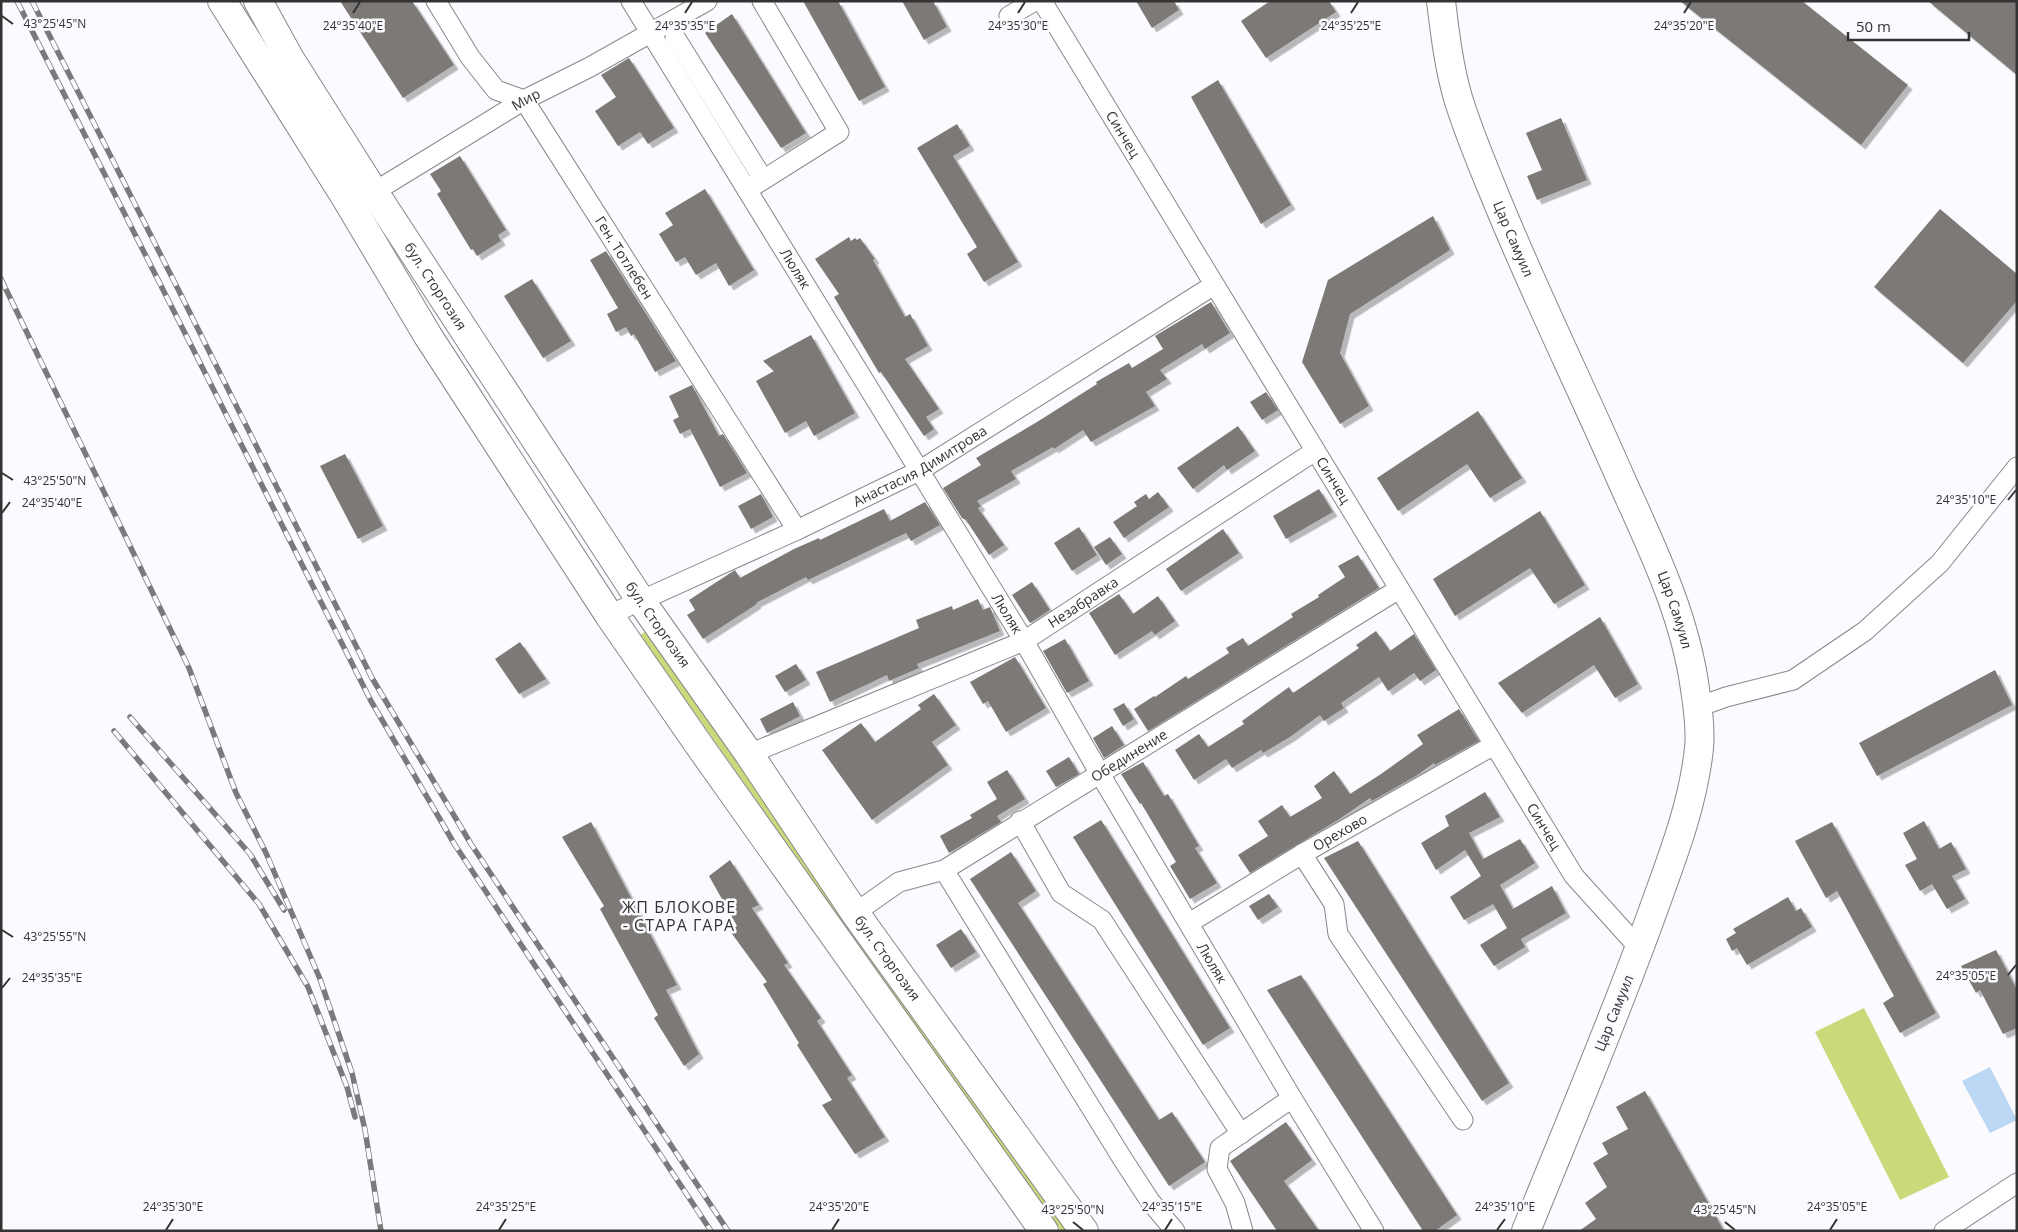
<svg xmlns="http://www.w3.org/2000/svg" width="2018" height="1232" viewBox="0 0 2018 1232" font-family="'Open Sans',sans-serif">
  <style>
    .green { fill: #c9da7a }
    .water { fill: #bbd7f3 }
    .building { fill: #7c7977; filter: url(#shadow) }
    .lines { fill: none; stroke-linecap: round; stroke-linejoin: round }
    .street-casing { stroke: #88878b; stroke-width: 21 }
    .secondary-casing { stroke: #88878b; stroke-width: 30 }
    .street { stroke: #fff; stroke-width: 19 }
    .secondary { stroke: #fff; stroke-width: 28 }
    .rail-casing { stroke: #7a7a7c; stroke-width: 5.5 }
    .rail { stroke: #fbfafe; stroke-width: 4; stroke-dasharray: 11; stroke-linecap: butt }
    .ticks { fill: none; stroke: #333334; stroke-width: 2 }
    .labels { text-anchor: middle; stroke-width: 5; stroke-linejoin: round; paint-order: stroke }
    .street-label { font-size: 14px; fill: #333334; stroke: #fbfafe }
    .quarter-label { font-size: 16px; letter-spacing: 1px; fill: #333334; stroke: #fbfafe }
    .ticks-label { font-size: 12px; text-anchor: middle; fill: #333334; stroke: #fbfafe; stroke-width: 5; stroke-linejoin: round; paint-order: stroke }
  </style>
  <defs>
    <filter id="shadow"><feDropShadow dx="4.5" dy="4.5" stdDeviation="0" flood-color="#0004"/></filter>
  </defs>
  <rect width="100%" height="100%" fill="#fbfafe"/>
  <g class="green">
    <polygon points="646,631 1072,1231 1061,1231 972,1107 640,635"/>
    <polygon points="1864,1008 1949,1177 1900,1200 1815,1032"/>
  </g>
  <polygon class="water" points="1990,1067 2017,1120 1990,1133 1962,1081"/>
  <g class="building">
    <polygon points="340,1 412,1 454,65 403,98"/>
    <polygon points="803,1 838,1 885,87 859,101"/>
    <polygon points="902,1 933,1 947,27 924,40"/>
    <polygon points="1136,1 1174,1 1179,10 1152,28"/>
    <polygon points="1270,1 1329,1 1336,12 1266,58 1241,21"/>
    <polygon points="1680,1 1802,1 1908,85 1861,145"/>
    <polygon points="1928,1 2017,1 2017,75"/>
    <polygon points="732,14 806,133 781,148 705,33"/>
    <polygon points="629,58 674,128 648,144 640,132 618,146 595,111 616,97 601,75"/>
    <polygon points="1218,80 1291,205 1261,224 1191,97"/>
    <polygon points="1561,118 1587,180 1537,200 1527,176 1542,170 1526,133"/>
    <polygon points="957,124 970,146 953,156 1018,262 984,282 967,254 977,247 917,148"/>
    <polygon points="460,156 506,230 498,235 501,241 477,256 473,249 471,250 437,194 441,191 430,174"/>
    <polygon points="705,189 754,270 729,286 716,263 696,275 685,257 676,262 659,234 673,225 665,213"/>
    <polygon points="1940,209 2017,274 2017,301 1963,363 1874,287"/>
    <polygon points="1433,216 1450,250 1350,314 1340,353 1369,406 1340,424 1302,362 1328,280"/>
    <polygon points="849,237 851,241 855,238 857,240 860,238 875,259 873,260 905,317 910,314 928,346 905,359 939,409 926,417 934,429 924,436 881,372 879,373 834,297 839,294 815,259"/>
    <polygon points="606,251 676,361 655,372 634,334 631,336 626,327 616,332 607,314 618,308 590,260"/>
    <polygon points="532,279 571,341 543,358 504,296"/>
    <polygon points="1211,302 1230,333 1205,349 1202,344 1160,370 1167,379 1146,392 1155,406 1091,442 1083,430 1054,449 1053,447 1011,471 1016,479 977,501 981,506 978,508 1004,545 989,555 966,520 962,518 943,488 981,465 976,458 1037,422 1097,384 1096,382 1129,363 1132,368 1163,349 1155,336"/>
    <polygon points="811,335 855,413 814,436 806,421 785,433 756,381 774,371 763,361"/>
    <polygon points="692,385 719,436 723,434 747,473 720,487 690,429 680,434 673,420 679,417 669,396"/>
    <polygon points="1266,392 1278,410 1262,420 1250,402"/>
    <polygon points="1478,411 1522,478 1490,498 1467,464 1398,511 1377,478"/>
    <polygon points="1238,426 1255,451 1227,470 1224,465 1193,489 1177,468"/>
    <polygon points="345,454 383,526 358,539 320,466"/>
    <polygon points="1319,489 1333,512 1286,539 1273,516"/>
    <polygon points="1158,492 1169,507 1124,538 1113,522 1137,506 1134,502 1146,494 1149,499"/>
    <polygon points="761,494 773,517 751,529 738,506"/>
    <polygon points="925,502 940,525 911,541 906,533 808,580 806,577 756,603 757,604 703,639 687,615 695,610 689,600 735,570 740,578 794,549 819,538 820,540 884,509 890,521"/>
    <polygon points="1540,511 1585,585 1554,604 1530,568 1455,616 1433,579"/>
    <polygon points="1079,527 1097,555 1072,571 1054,543"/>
    <polygon points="1223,529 1239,553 1181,591 1166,569"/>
    <polygon points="1110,537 1122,554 1106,565 1094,547"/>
    <polygon points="1358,555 1379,588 1148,731 1134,709 1154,696 1155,697 1186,676 1188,679 1229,653 1226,648 1243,638 1248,646 1293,617 1291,614 1319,597 1318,595 1345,577 1338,566"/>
    <polygon points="1032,582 1050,610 1030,623 1012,595"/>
    <polygon points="1119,594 1133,614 1158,596 1175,621 1155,635 1152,631 1115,655 1089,613"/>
    <polygon points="978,599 983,610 990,607 1000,631 917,664 919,668 889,681 887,675 830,702 816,672 919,628 916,620 952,606 953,610"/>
    <polygon points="1600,617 1638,684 1615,698 1594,665 1522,713 1498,683"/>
    <polygon points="1376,631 1390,651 1414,634 1436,670 1420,681 1414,673 1388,691 1379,677 1341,703 1344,708 1324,721 1320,715 1290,737 1263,753 1261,750 1232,768 1226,759 1194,780 1175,750 1199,734 1208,747 1244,724 1242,721 1289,687 1293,693 1327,670 1359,648 1356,645"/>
    <polygon points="1065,639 1089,681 1067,693 1043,651"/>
    <polygon points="520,642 546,679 519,694 495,659"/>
    <polygon points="1015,657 1046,708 1006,732 988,701 983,704 970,682"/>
    <polygon points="796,664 806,680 785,692 775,676"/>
    <polygon points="1995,670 2012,705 1877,776 1859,743"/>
    <polygon points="934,694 956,725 932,742 948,765 872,820 822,750 861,723 875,742 921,709 918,705"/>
    <polygon points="793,702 800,716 767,733 760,719"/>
    <polygon points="1124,703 1134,719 1123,726 1113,709"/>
    <polygon points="1459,709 1479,741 1435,765 1434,763 1416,776 1372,801 1370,798 1338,820 1250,873 1238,855 1268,836 1258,821 1282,805 1290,817 1322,798 1314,786 1334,771 1350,794 1381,774 1423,744 1417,735"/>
    <polygon points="1112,726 1124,745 1104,758 1093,738"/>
    <polygon points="1069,757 1079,774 1056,787 1046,771"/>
    <polygon points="1143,762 1164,796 1168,794 1199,846 1195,848 1217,883 1190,899 1170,866 1176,862 1141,803 1140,804 1121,774"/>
    <polygon points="1007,770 1025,799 997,816 1001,822 949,853 940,836 972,818 970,815 997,799 987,782"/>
    <polygon points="1485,792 1500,817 1469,833 1483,859 1520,839 1535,863 1500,885 1513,909 1552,886 1566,913 1521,939 1525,947 1494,966 1480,945 1507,928 1493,904 1464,920 1450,897 1481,876 1465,850 1436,870 1421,843 1449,826 1445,816"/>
    <polygon points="1101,820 1230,1028 1203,1045 1073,837"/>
    <polygon points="1924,821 1939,849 1951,842 1966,869 1952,876 1965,899 1947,909 1932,884 1920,891 1905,865 1917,859 1903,833"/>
    <polygon points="591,822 677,985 666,990 699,1054 684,1066 654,1018 658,1015 600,909 604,906 562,837"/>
    <polygon points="1832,822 1936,1013 1900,1033 1883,1003 1894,996 1837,891 1826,898 1795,841"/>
    <polygon points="1358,841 1509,1083 1482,1101 1324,858"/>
    <polygon points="1011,852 1036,891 1018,903 1159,1120 1172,1112 1205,1162 1169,1186 970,879"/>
    <polygon points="730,860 759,905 752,908 788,963 784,965 821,1018 817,1021 852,1075 847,1078 885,1137 855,1154 822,1105 832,1100 797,1045 799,1043 763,984 767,982 730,931 737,926 709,876"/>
    <polygon points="1269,894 1278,907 1258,920 1249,906"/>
    <polygon points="1788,897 1796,911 1801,908 1812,927 1747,965 1737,948 1732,951 1726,939 1736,933 1733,929"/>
    <polygon points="961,929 976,952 951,968 936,945"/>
    <polygon points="1996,950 2017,990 2017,1028 2003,1034 1980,990 1976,993 1961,966"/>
    <polygon points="1301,975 1457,1215 1435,1231 1423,1231 1267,990"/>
    <polygon points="1645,1091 1724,1231 1579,1231 1596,1219 1585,1203 1607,1187 1593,1163 1608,1154 1602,1143 1628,1129 1616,1107"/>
    <polygon points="1286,1122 1312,1160 1284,1181 1319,1231 1277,1231 1230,1161"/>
  </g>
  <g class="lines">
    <g class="street-casing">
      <g id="street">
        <path id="s1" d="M436 1 470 57 496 90 524 100 797 530"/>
        <path id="s2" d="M631 1 1024 641 1100 774 1292 1098 1374 1231"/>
        <path id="s3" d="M1042 1 1574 876 1639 948"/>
        <polyline points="1009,16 1035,1"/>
        <polyline points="675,37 763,179"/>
        <polyline points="747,190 839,132 762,1"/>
        <path id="s4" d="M362 194 374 192 524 100 590 67 707 1"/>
        <path id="s5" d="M609 615 797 530 919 471 1214 285"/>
        <polyline points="1698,707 1726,697 1793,680 1865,631 1940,563 2017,467"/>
        <path id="s6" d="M749 754 1024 641 1315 451"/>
        <polyline points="1020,821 1061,893 1102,920 1241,1134"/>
        <polyline points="1302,854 1334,904 1338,934 1463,1120"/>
        <polyline points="944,870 1122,1158 1150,1201 1175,1231"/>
        <path id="s7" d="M855 913 899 882 944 870 1399 589"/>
        <path id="s8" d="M1189 923 1302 854 1494 745"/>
        <polyline points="1243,1231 1235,1203 1217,1169 1220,1148 1292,1098"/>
        <polyline points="1944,1231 2017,1183"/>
      </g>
    </g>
    <g class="secondary-casing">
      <g id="secondary">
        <polyline points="222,1 346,198 428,336 609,615 701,748 1044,1231"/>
        <path id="s9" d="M258 1 290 59 374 192 641 601 749 754 855 913 1084 1231"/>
        <path id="s10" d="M1441 1C1445 34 1449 67 1458 98 1469 134 1484 169 1498 203 1536 296 1581 387 1621 479 1652 548 1685 615 1695 689 1698 708 1701 729 1699 748 1693 807 1670 863 1650 919 1612 1024 1568 1127 1526 1231"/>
      </g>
    </g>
    <use href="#street" class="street"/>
    <use href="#secondary" class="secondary"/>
    <g class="rail-casing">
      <g id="rail">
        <polyline points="17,1 371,701 455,845 711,1231"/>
        <polyline points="32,1 180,293 372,678 471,844 728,1231"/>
        <polyline points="1,279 189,668 236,793 266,853 320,979 352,1073 365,1130 381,1231"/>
        <polyline points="130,717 250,854 284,910"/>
        <polyline points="114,731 259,904 308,987 347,1087 355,1117"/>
      </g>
    </g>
    <use href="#rail" class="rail"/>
  </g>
  <path class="ticks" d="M353 13 360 2M685 13 692 2M1018 13 1025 2M1351 13 1358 2M1684 13 1691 2M2 16 13 24M2 473 13 480M2008 500 2016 490M2 513 10 502M2 930 13 937M2008 975 2016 965M2 988 10 978M1073 1222 1083 1230M1725 1222 1735 1230M166 1230 173 1219M499 1230 506 1219M832 1230 839 1219M1165 1230 1172 1219M1497 1230 1505 1219M1830 1230 1837 1219"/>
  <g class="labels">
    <g class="street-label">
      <text dy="5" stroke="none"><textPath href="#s4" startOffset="190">Мир</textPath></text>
      <text dy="5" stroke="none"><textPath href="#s3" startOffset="156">Синчец</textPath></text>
      <text dy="5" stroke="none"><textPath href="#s10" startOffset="250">Цар Самуил</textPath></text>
      <text dy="5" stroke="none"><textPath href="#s1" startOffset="324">Ген. Тотлебен</textPath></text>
      <text dy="5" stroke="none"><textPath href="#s2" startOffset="314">Люляк</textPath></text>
      <text dy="5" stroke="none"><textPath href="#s9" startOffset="336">бул. Сторгозия</textPath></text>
      <text dy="5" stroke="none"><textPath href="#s5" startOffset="345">Анастасия Димитрова</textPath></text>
      <text dy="5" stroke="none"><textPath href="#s3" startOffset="561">Синчец</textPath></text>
      <text dy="5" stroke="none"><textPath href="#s6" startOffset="368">Незабравка</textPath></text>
      <text dy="5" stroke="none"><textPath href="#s10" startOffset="655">Цар Самуил</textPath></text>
      <text dy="5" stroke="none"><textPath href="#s2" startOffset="719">Люляк</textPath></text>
      <text dy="5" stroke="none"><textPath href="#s9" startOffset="741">бул. Сторгозия</textPath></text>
      <text dy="5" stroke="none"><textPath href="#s7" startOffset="318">Обединение</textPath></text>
      <text dy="5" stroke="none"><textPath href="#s3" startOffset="966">Синчец</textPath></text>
      <text dy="5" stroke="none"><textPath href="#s8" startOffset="176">Орехово</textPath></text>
      <text dy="5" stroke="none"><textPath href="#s9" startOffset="1146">бул. Сторгозия</textPath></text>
      <text dy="5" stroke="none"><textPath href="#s2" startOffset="1124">Люляк</textPath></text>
      <text transform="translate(1614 1013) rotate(-68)" y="5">Цар Самуил</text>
    </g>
    <g class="quarter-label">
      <text x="679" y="913">ЖП БЛОКОВЕ<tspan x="679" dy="18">- СТАРА ГАРА</tspan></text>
    </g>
  </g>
  <g class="ticks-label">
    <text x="55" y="28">43°25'45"N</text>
    <text x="353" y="30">24°35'40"E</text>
    <text x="685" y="30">24°35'35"E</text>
    <text x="1018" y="30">24°35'30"E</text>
    <text x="1351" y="30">24°35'25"E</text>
    <text x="1684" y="30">24°35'20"E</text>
    <text x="55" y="485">43°25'50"N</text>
    <text x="1966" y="504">24°35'10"E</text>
    <text x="52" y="507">24°35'40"E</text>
    <text x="55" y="941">43°25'55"N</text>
    <text x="1966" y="980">24°35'05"E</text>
    <text x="52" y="982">24°35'35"E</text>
    <text x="173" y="1211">24°35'30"E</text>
    <text x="506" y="1211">24°35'25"E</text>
    <text x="839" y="1211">24°35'20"E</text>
    <text x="1172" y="1211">24°35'15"E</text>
    <text x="1505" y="1211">24°35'10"E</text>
    <text x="1837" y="1211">24°35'05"E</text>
    <text x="1073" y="1214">43°25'50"N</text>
    <text x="1725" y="1214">43°25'45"N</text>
  </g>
  <rect width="2018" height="1232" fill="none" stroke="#333334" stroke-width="5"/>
  <path d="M1848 32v8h121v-8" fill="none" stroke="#333334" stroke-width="2.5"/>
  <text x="1856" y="32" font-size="15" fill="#333334" stroke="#fbfafe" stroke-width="4" paint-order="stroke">50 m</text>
</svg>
